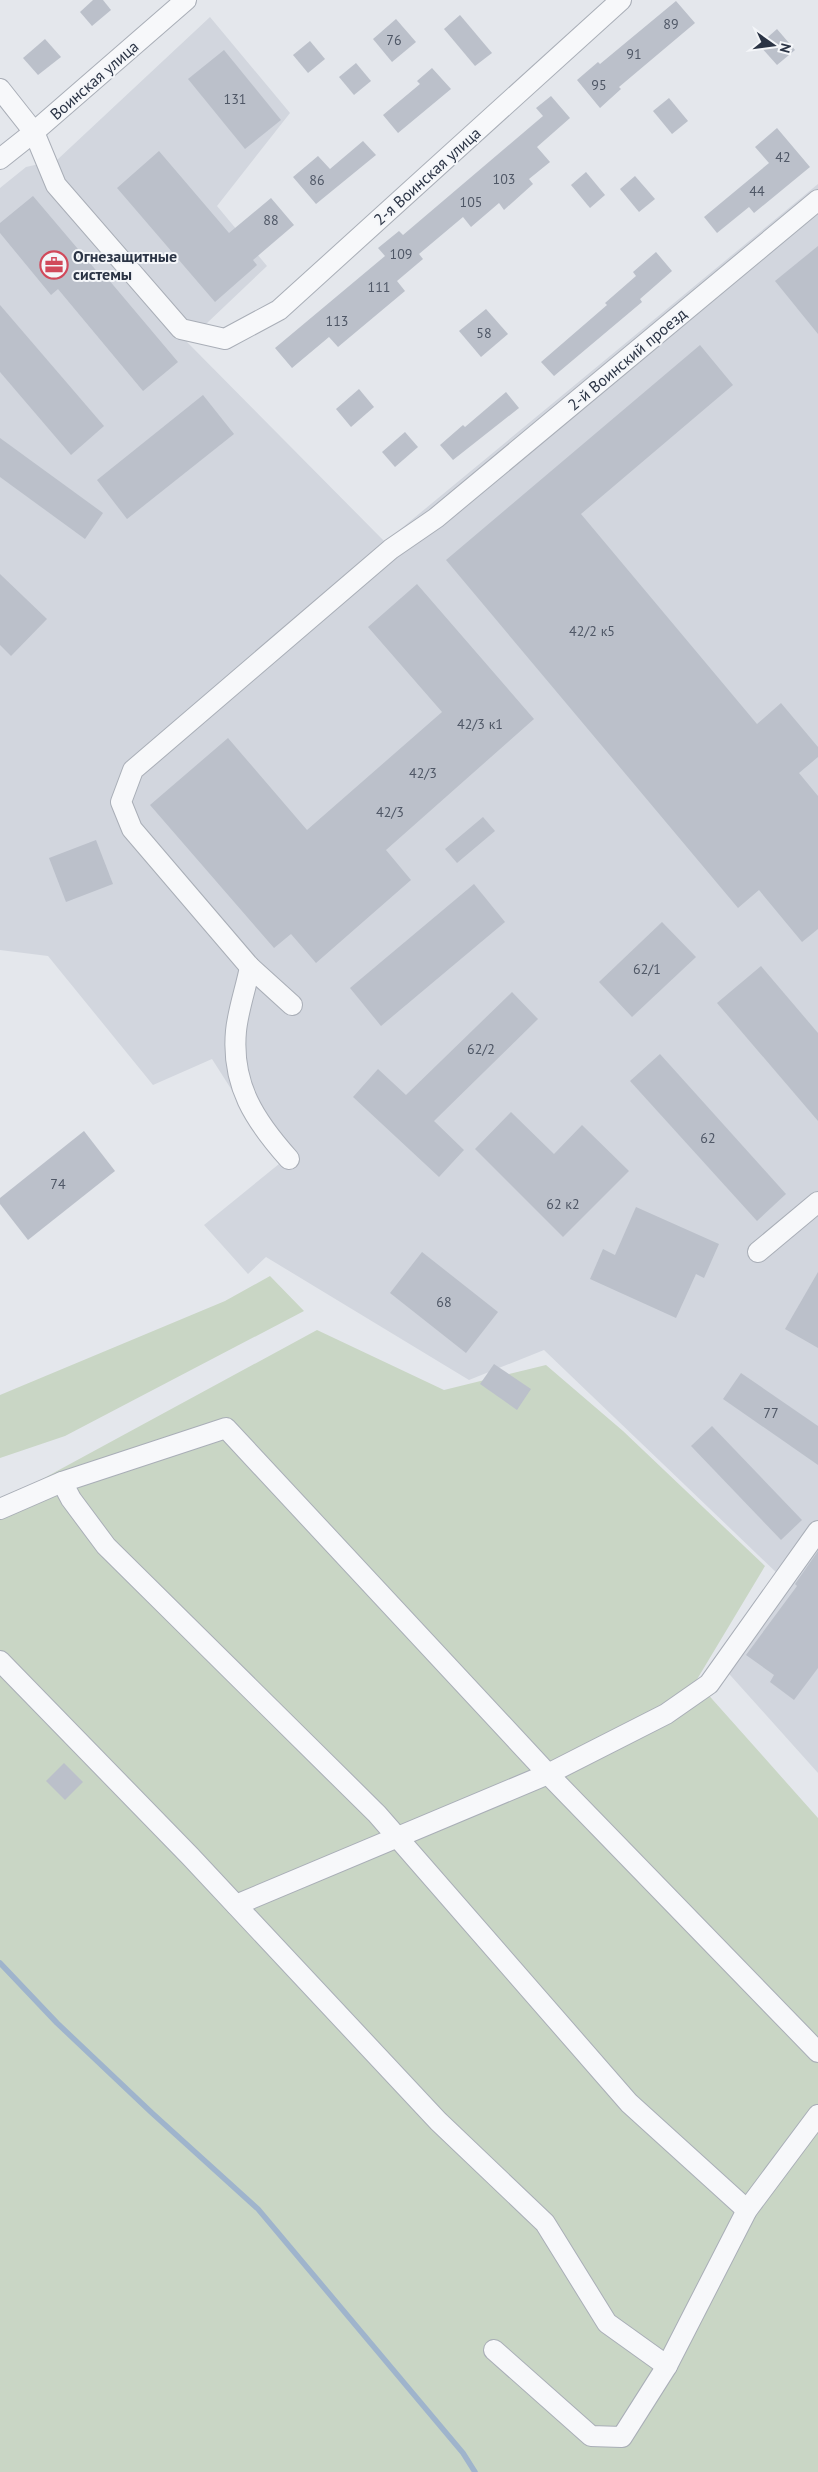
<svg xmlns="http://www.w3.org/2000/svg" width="818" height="2472" viewBox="0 0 818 2472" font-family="'PT Sans',sans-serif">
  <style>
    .built { fill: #d2d6de }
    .green { fill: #c9d6c5 }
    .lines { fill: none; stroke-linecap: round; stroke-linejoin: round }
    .stream { stroke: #9fb4cc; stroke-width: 5.5 }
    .building { fill: #bbc0ca }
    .minor-casing { stroke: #a9aeb7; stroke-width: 22 }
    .minor { stroke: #f7f8fa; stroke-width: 20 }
    .labels { text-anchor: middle; stroke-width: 4; stroke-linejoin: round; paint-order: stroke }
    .number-label { font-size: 14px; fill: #4f5766 }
    .street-label { font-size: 16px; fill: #2b3445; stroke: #f4f6f9 }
    .poi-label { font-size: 16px; font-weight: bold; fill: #2b3445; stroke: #f4f6f9; text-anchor: start }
  </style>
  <rect width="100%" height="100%" fill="#e4e7ec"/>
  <polygon class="built" points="210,17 290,113 217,206 267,266 187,342 385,542 818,184 818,1773 722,1666 780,1576 544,1350 469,1380 266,1257 248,1274 204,1225 279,1164 212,1059 153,1085 48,956 0,950 0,188 26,167 57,160"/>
  <g class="green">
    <polygon points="270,1276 304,1311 65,1436 0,1458 0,1395 225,1301"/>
    <polygon points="317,1330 444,1390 546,1365 623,1431 765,1566 696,1681 818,1818 818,2472 0,2472 0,1502"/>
  </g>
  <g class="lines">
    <polyline class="stream" points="0,1963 57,2023 152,2113 258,2209 463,2453 475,2472"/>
  </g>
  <g class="building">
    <polygon points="93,0 103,0 111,10 92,26 80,12"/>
    <polygon points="676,1 695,23 619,87 621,89 600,108 577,80 598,62 600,64"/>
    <polygon points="460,15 492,53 475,66 444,29"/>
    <polygon points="396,19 416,42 392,62 373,39"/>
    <polygon points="777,29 795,50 777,65 759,45"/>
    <polygon points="45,39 61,57 38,75 23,58"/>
    <polygon points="310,41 325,59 308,73 293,55"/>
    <polygon points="224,50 281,120 245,149 188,79"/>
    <polygon points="356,63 371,81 354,95 339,77"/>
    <polygon points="432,68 451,89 398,133 383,115 420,84 417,81"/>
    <polygon points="551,96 570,118 537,147 550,162 529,179 533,184 504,210 499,203 471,227 463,217 419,254 423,259 397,281 405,291 338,347 329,337 292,368 275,348 385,256 378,248 399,231 403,235 543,116 536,108"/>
    <polygon points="669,98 688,121 672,134 653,111"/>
    <polygon points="777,128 810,167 754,213 749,207 717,233 704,217 769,163 755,147"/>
    <polygon points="363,141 376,155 316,204 293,177 318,156 330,169"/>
    <polygon points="159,151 229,233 271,198 294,225 253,260 257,265 215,302 117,188"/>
    <polygon points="586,172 605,195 590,208 571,185"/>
    <polygon points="635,176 655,199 639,212 620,189"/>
    <polygon points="33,196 100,275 103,273 178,362 143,391 58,289 51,295 0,233 0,223"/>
    <polygon points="818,246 818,334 775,281"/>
    <polygon points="656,252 672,271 640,299 642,302 554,376 541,362 607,305 605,303 636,276 633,272"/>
    <polygon points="0,305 104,426 71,455 0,372"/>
    <polygon points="486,309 508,334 481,357 459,331"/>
    <polygon points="700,345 733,385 581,514 757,724 781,703 818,747 818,757 799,773 818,796 818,929 802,942 759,890 738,908 446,560"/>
    <polygon points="359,389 374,407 351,427 336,409"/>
    <polygon points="506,392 519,408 453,460 440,445 463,425 465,427"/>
    <polygon points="203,395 234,434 127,519 97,480"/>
    <polygon points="405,432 418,447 395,467 382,452"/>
    <polygon points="0,438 103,513 85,539 0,477"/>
    <polygon points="0,574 47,619 11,656 0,645"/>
    <polygon points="417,584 534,719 386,850 411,880 316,963 291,934 274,948 150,805 228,738 307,830 442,712 368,627"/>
    <polygon points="483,817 495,831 457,863 445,849"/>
    <polygon points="96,840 113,884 66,902 49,858"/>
    <polygon points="474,884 505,922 381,1026 350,988"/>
    <polygon points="662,922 696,957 632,1017 599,982"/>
    <polygon points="761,966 818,1033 818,1121 717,1003"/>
    <polygon points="512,992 538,1019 434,1121 464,1150 439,1177 353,1097 378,1069 406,1095"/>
    <polygon points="660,1054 786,1194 757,1221 630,1081"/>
    <polygon points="511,1112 554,1154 582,1125 629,1171 563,1237 475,1149"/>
    <polygon points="84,1131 115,1171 28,1240 0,1204 0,1198"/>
    <polygon points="636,1207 719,1244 704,1278 696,1274 676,1318 590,1279 603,1249 615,1255"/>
    <polygon points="422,1252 498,1312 466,1353 390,1293"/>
    <polygon points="818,1272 818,1348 785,1329"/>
    <polygon points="494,1364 531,1389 517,1410 480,1384"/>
    <polygon points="741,1373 818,1426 818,1465 723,1399"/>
    <polygon points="712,1426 802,1520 781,1540 691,1446"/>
    <polygon points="818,1551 818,1668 794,1700 770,1682 774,1675 746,1655 797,1586 795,1584"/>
    <polygon points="64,1763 83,1782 65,1800 46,1781"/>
  </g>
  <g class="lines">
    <g class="minor-casing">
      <g id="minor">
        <polyline points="0,89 34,132 56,185 181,329 225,339 279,310 621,0"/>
        <polyline points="0,159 34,132 186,0"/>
        <path d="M250 967C246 988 238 1010 236 1031 231 1085 255 1121 289 1159"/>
        <polyline points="292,1005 250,967 132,829 121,802 133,770 391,549 436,518 818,200"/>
        <polyline points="758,1252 818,1202"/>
        <polyline points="62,1482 71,1499 106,1546 377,1814 629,2103 747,2210"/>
        <polyline points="0,1509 62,1482 226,1428 548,1774 818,2052"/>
        <polyline points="0,1661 190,1856 438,2121 545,2223 607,2323 667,2366 747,2210 818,2115"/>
        <polyline points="236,1905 548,1774 666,1714 709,1684 818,1531"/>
        <polyline points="494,2350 591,2436 622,2437 667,2366"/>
      </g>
    </g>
    <use href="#minor" class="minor"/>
  </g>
  <defs>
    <g id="office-ring" transform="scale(1.4375)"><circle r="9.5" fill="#f4f6f9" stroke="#d1495b" stroke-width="1.5"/><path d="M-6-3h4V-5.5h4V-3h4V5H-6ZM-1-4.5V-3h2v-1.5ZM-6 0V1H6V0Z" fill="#d1495b"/></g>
  </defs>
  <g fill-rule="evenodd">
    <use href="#office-ring" x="54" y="265"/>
  </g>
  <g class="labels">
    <g class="number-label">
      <text x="671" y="29">89</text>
      <text x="394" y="45">76</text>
      <text x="634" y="59">91</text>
      <text x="599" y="90">95</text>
      <text x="235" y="104">131</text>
      <text x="783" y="162">42</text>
      <text x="504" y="184">103</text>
      <text x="317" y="185">86</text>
      <text x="757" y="196">44</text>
      <text x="471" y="207">105</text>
      <text x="271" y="225">88</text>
      <text x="401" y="259">109</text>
      <text x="379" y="292">111</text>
      <text x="337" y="326">113</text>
      <text x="484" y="338">58</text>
      <text x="592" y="636">42/2 к5</text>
      <text x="480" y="729">42/3 к1</text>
      <text x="423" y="778">42/3</text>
      <text x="390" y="817">42/3</text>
      <text x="647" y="974">62/1</text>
      <text x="481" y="1054">62/2</text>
      <text x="708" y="1143">62</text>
      <text x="58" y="1189">74</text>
      <text x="563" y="1209">62 к2</text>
      <text x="444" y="1307">68</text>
      <text x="771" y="1418">77</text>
    </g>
    <g class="street-label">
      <text transform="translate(94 80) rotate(-41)" y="6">Воинская улица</text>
      <text transform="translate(427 176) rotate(-42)" y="6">2-я Воинская улица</text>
      <text transform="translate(627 359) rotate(-40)" y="6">2-й Воинский проезд</text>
    </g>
    <g class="poi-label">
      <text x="73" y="262">Огнезащитные<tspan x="73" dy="18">системы</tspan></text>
    </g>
  </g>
  <g transform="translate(773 45) rotate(104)" stroke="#f4f6f9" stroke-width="4" paint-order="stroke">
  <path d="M0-4L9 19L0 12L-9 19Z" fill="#2b3445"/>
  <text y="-8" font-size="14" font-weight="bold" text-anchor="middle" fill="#2b3445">N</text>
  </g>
</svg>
